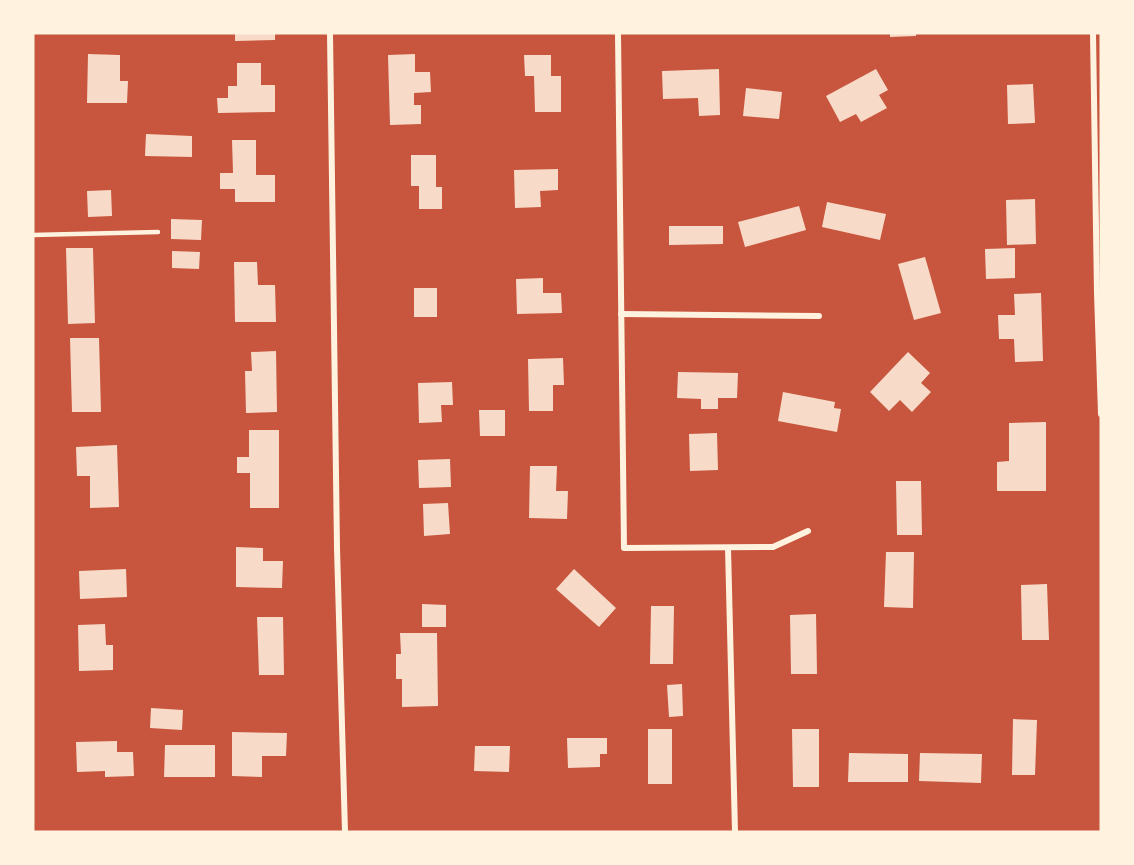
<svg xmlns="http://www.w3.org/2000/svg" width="1134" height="865" viewBox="0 0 1134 865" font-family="Manrope,sans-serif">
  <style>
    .building { fill: #f7dbc8 }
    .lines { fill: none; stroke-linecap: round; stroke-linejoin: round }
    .service { stroke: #fff3e0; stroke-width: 4.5 }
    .minor { stroke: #fff3e0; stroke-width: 6 }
  </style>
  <rect width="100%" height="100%" fill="#c8553d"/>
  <g class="building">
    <polygon points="235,33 275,33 275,40 235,41"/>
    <polygon points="890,33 916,33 916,36 890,37"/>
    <polygon points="88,54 120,55 120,81 128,81 127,103 87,103"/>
    <polygon points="415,54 415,72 430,72 431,92 414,93 414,105 421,105 421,124 390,125 388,55"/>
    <polygon points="524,55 551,55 551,76 561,76 561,112 535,112 534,76 525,76"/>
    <polygon points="237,63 261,63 261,85 275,85 275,112 218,113 217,98 228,98 228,86 237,86"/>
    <polygon points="719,69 720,115 699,116 698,98 663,99 662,71"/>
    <polygon points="876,69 888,90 879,95 887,108 861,122 856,114 840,122 826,96"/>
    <polygon points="1033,84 1035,123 1008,124 1007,85"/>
    <polygon points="746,88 782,92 779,119 743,116"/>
    <polygon points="146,134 192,136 192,157 145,156"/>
    <polygon points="232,140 256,140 256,175 275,175 275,202 235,202 235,189 220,189 220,173 233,173"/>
    <polygon points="411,155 436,155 436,187 442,187 442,209 419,209 419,186 411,186"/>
    <polygon points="558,169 558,190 540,191 541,207 515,208 514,170"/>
    <polygon points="111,190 112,216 88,217 87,191"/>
    <polygon points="1035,199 1036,244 1007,245 1006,200"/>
    <polygon points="827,202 886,214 880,240 822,227"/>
    <polygon points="799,206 806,230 745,247 738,222"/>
    <polygon points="171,219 202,220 201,240 171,239"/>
    <polygon points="669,226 723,226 723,244 669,245"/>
    <polygon points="66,248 93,248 95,323 68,324"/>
    <polygon points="1015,248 1015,278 986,279 985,249"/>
    <polygon points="172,251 200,252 199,269 172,268"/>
    <polygon points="925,257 941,313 914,320 898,264"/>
    <polygon points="234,262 257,262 258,285 275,285 276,322 235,322"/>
    <polygon points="543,278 543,293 561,293 562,313 517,314 516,279"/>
    <rect x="414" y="288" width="23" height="29"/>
    <polygon points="1041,293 1043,361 1015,362 1014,339 999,339 998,315 1015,315 1014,294"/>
    <polygon points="70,338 99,338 101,412 72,412"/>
    <polygon points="276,351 277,412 246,413 245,371 252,371 251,352"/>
    <polygon points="908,352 930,373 921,383 931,392 912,412 900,400 889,411 870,392"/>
    <polygon points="563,358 564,385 553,385 553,411 529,411 528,359"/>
    <polygon points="678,372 738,373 737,398 718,398 718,409 701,409 701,399 677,398"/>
    <polygon points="452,382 453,405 441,405 442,422 419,423 418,383"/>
    <polygon points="783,392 835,402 834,408 841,409 837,432 778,421"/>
    <polygon points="479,410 505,410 505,436 480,436"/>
    <polygon points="1046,422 1046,491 997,491 997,462 1009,461 1009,423"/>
    <polygon points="249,430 279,430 279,508 250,508 250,473 237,473 237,457 249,457"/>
    <polygon points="717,433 718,470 690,471 689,434"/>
    <polygon points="117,445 119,507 90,508 90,476 77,476 76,447"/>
    <polygon points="450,459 451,487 419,488 418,460"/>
    <polygon points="530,466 557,466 556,491 568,491 567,519 529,518"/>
    <polygon points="896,481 921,481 922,535 897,535"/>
    <polygon points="448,503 450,534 424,536 423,504"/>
    <polygon points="236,547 263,548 263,561 283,561 282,588 236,587"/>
    <polygon points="886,552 914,552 913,608 884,607"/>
    <polygon points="126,569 127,597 80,599 79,571"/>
    <polygon points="574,569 616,608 599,627 556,589"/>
    <polygon points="1047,584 1049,640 1022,640 1021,585"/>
    <polygon points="422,604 446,605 446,627 422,627"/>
    <polygon points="651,606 674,606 673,664 650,664"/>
    <polygon points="816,614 817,674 791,674 790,615"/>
    <polygon points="257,617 283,617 284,675 259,675"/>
    <polygon points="105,624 106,645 113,645 113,670 79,671 78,625"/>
    <polygon points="400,633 437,633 438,706 402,707 402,679 396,679 396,654 401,654"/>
    <polygon points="682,684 683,716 669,717 667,685"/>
    <polygon points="151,708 183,710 182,730 150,728"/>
    <polygon points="1013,719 1037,720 1035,775 1012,775"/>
    <rect x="648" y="729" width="24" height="55"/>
    <polygon points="792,729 819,729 819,787 793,787"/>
    <polygon points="232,732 287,733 286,756 262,756 262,777 232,776"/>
    <polygon points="567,738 607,738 607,754 600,754 600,767 568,768"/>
    <polygon points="117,741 117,752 133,752 134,776 105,777 105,771 77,772 76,742"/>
    <polygon points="165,745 215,745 215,777 164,777"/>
    <polygon points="475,746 510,746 509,772 474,771"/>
    <polygon points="849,753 908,754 908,782 848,782"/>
    <polygon points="920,753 982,754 981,783 919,781"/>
  </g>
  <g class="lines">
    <polyline class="service" points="33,235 158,232"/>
    <g class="minor">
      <polyline points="330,33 337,548 345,832"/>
      <polyline points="618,33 624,548 773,547 808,531"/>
      <polyline points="1093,33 1097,293 1101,414"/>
      <polyline points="621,314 819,316"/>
      <polyline points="728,548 735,832"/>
    </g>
  </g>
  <rect width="1134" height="865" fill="none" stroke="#fff3e0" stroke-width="69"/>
</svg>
